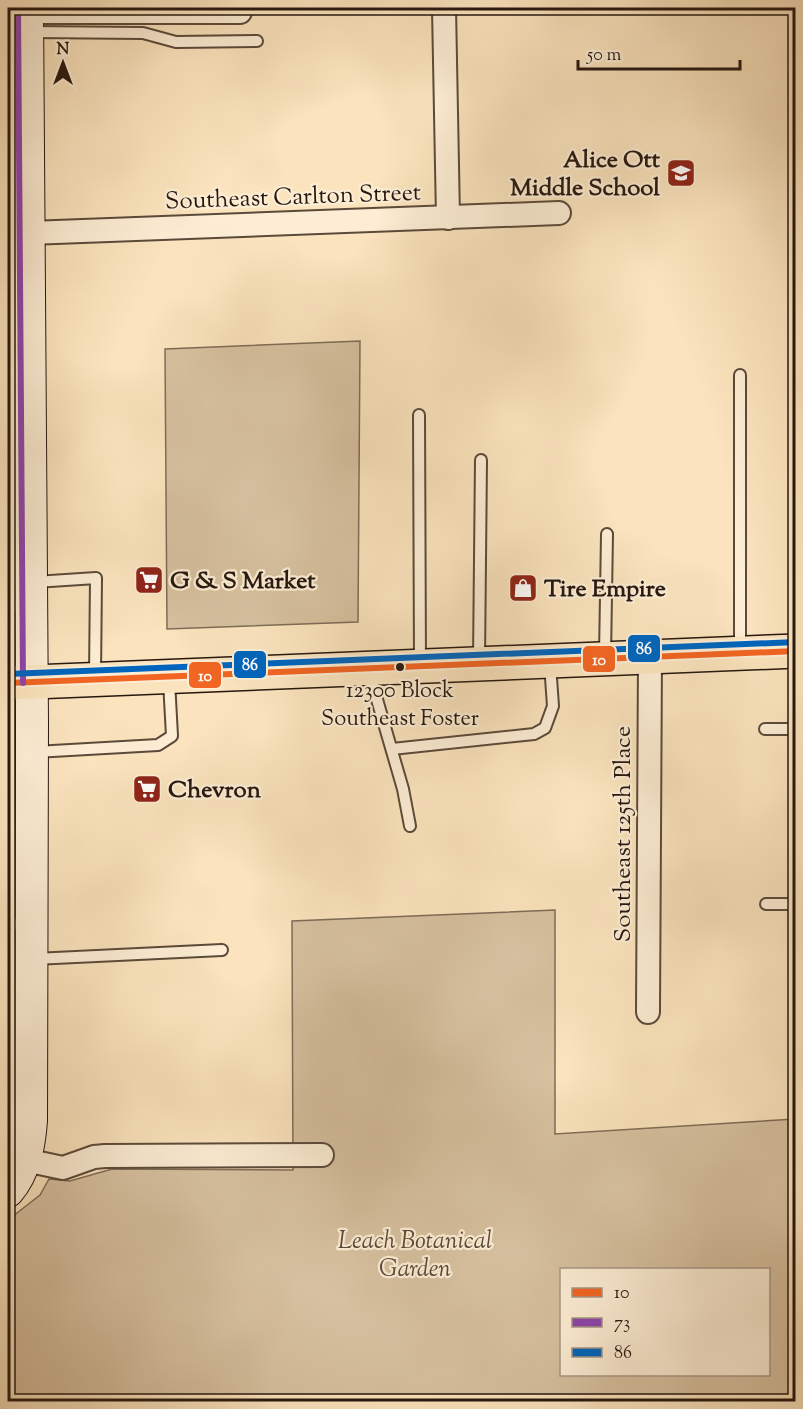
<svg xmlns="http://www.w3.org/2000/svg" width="803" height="1409" viewBox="0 0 803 1409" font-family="'Sorts Mill Goudy',serif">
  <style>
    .green { fill: #d6c09f; stroke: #7e6c57; stroke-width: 1.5; fill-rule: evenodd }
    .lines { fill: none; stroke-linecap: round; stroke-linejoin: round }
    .lane-casing { stroke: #5b4a3a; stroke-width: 14 }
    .street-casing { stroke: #5b4a3a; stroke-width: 26 }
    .secondary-casing { stroke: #26170f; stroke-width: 34 }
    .primary-casing { stroke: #26170f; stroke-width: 36 }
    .lane { stroke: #fcedd4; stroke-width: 10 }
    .street { stroke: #fcedd4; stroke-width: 22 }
    .secondary { stroke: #fcedd4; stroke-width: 32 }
    .primary { stroke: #fae3bd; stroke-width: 33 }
    .bus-1-casing { stroke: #fcedd4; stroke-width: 10 }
    .bus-2-casing { stroke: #fcedd4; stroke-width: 10 }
    .bus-3-casing { stroke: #fcedd4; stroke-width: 10 }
    .bus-1 { stroke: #f26522; stroke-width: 6 }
    .bus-2 { stroke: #8e44ad; stroke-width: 6 }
    .bus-3 { stroke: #0065bd; stroke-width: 6 }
    .bus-dot { fill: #26170f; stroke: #fcedd4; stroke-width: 2 }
    .labels { text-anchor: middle; stroke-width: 4.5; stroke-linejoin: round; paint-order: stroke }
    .bus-label { font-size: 22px; fill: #26170f; stroke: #fcedd4 }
    .poi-label { font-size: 24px; font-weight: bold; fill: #26170f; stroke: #fcedd4; text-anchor: start }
    .street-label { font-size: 24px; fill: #26170f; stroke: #fcedd4 }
    .park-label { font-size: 24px; font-style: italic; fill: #5b4a3a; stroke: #fcedd4 }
    .line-badge { stroke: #fcedd4; stroke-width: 2 }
    .badge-label { font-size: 16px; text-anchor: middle; font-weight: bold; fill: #fff }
  </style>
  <rect width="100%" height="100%" fill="#fae3bd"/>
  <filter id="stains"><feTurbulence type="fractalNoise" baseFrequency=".00333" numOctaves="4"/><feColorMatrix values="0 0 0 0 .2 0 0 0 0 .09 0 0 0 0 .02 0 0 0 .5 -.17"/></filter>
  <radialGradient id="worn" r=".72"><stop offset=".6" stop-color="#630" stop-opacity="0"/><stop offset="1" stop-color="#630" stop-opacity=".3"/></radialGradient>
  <g class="green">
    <polygon points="581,8 795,8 796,14 581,13"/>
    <polygon points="360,341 358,622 167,629 165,349"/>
    <path d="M555 910V1134L795 1119V1401L8 1402V1220L40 1195 49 1179 70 1181 112 1169 293 1170 292 921ZM562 1270H768V1374H562Z"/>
  </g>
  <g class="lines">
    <g class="lane-casing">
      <g id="lane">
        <polyline points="31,32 143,33 176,42 257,41"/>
        <polyline points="740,375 740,651"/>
        <polyline points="419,415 420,663"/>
        <polyline points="8,529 28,528"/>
        <polyline points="35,582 96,578 95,675"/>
        <polyline points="8,606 28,606"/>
        <polyline points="605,656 607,534"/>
        <polyline points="479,660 481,460"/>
        <polyline points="369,672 403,789 410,826"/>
        <polyline points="765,729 796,729"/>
        <polyline points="392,749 534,734 545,728 553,706 550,664"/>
        <polyline points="35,752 158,745 172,736 169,681"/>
        <polyline points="766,904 796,904"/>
        <polyline points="8,924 28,924"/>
        <polyline points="34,959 222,950"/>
      </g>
    </g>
    <g class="street-casing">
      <g id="street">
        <polyline points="444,8 448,218"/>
        <polyline points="27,12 240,12"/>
        <polyline points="29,233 559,213"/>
        <polyline points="8,374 30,374"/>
        <polyline points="648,1012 650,657"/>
        <polyline points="25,1160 63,1168 94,1157 105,1156 322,1155"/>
      </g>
    </g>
    <g class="secondary-casing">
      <path id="secondary" d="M8 1191C25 1171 29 1146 31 1121L32 722 27 8"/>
    </g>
    <g class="primary-casing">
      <polyline id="primary" points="8,683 796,651"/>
    </g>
    <use href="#lane" class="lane"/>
    <use href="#street" class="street"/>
    <use href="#secondary" class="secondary"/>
    <use href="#primary" class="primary"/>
    <g class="bus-1-casing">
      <polyline id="bus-1" points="8,683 796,651"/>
    </g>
    <g class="bus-2-casing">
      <polyline id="bus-2" points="18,8 23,683"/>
    </g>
    <g class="bus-3-casing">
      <polyline id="bus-3" points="8,674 796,642"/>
    </g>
    <use href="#bus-1" class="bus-1"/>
    <use href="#bus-2" class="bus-2"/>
    <use href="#bus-3" class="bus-3"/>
  </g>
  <defs>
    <g id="school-square" transform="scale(1.5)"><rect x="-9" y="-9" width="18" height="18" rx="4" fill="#8f2418" stroke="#fcedd4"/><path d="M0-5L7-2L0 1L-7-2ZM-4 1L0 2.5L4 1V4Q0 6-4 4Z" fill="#fff"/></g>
    <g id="supermarket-square" transform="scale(1.5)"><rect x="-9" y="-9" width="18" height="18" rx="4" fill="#8f2418" stroke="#fcedd4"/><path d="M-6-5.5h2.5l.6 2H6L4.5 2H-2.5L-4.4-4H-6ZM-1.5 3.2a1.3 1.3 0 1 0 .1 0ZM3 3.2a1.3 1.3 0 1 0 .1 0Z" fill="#fff"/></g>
    <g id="shop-square" transform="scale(1.5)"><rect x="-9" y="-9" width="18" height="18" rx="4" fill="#8f2418" stroke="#fcedd4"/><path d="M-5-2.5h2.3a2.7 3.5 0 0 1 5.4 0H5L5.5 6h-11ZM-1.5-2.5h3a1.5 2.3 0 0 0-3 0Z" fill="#fff"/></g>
  </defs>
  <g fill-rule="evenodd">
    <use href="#school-square" x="681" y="173"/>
    <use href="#supermarket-square" x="149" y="580"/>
    <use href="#shop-square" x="523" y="588"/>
    <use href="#supermarket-square" x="147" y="789"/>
  </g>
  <circle class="bus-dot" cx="400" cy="667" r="5"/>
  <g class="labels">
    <g class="bus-label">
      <text x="400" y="697">12300 Block<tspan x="400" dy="28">Southeast Foster</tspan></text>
    </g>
    <g class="poi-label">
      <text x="660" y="167" text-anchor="end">Alice Ott<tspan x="660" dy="28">Middle School</tspan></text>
      <text x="170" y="588">G &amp; S Market</text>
      <text x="544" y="596">Tire Empire</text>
      <text x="168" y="797">Chevron</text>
    </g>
    <g class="street-label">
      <text transform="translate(293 196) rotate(-2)" y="8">Southeast Carlton Street</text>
      <text transform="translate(622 834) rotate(-90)" y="8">Southeast 125th Place</text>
    </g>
    <g class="park-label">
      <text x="415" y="1248">Leach Botanical<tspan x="415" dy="28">Garden</tspan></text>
    </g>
  </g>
  <g class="line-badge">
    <rect x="627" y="634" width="34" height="29" rx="6" fill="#0065bd"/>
    <rect x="582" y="645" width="34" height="28" rx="6" fill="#f26522"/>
    <rect x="233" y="650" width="34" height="29" rx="6" fill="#0065bd"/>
    <rect x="188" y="661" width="34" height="28" rx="6" fill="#f26522"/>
  </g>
  <g class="badge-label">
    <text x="644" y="654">86</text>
    <text x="599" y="665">10</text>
    <text x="250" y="670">86</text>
    <text x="205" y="681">10</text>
  </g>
  <rect width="803" height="1409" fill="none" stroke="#fae3bd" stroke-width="30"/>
  <rect x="9" y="9" width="785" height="1391" fill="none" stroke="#26170f" stroke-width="3"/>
  <rect x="15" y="15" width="773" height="1379" fill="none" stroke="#26170f" stroke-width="1.5"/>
  <rect x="560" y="1268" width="210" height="108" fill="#fcedd4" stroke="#a69785" stroke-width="1.5"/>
  <rect x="572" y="1288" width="30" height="9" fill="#f26522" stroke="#a69785" stroke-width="1.5"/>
  <text x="614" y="1298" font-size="18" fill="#26170f">10</text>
  <rect x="572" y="1318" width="30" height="9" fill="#8e44ad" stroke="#a69785" stroke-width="1.5"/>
  <text x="614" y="1328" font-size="18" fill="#26170f">73</text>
  <rect x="572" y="1348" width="30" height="9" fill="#0065bd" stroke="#a69785" stroke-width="1.5"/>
  <text x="614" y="1358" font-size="18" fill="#26170f">86</text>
  <g transform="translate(63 63)" stroke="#fcedd4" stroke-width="4.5" paint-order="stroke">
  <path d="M0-4.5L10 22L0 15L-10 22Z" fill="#26170f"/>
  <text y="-9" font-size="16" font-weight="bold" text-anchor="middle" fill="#26170f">N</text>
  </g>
  <path d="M578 60v9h162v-9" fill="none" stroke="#26170f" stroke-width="3"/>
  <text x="587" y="60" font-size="18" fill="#26170f" stroke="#fcedd4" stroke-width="4.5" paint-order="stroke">50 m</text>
  <rect width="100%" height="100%" filter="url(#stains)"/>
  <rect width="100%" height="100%" fill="url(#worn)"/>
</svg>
